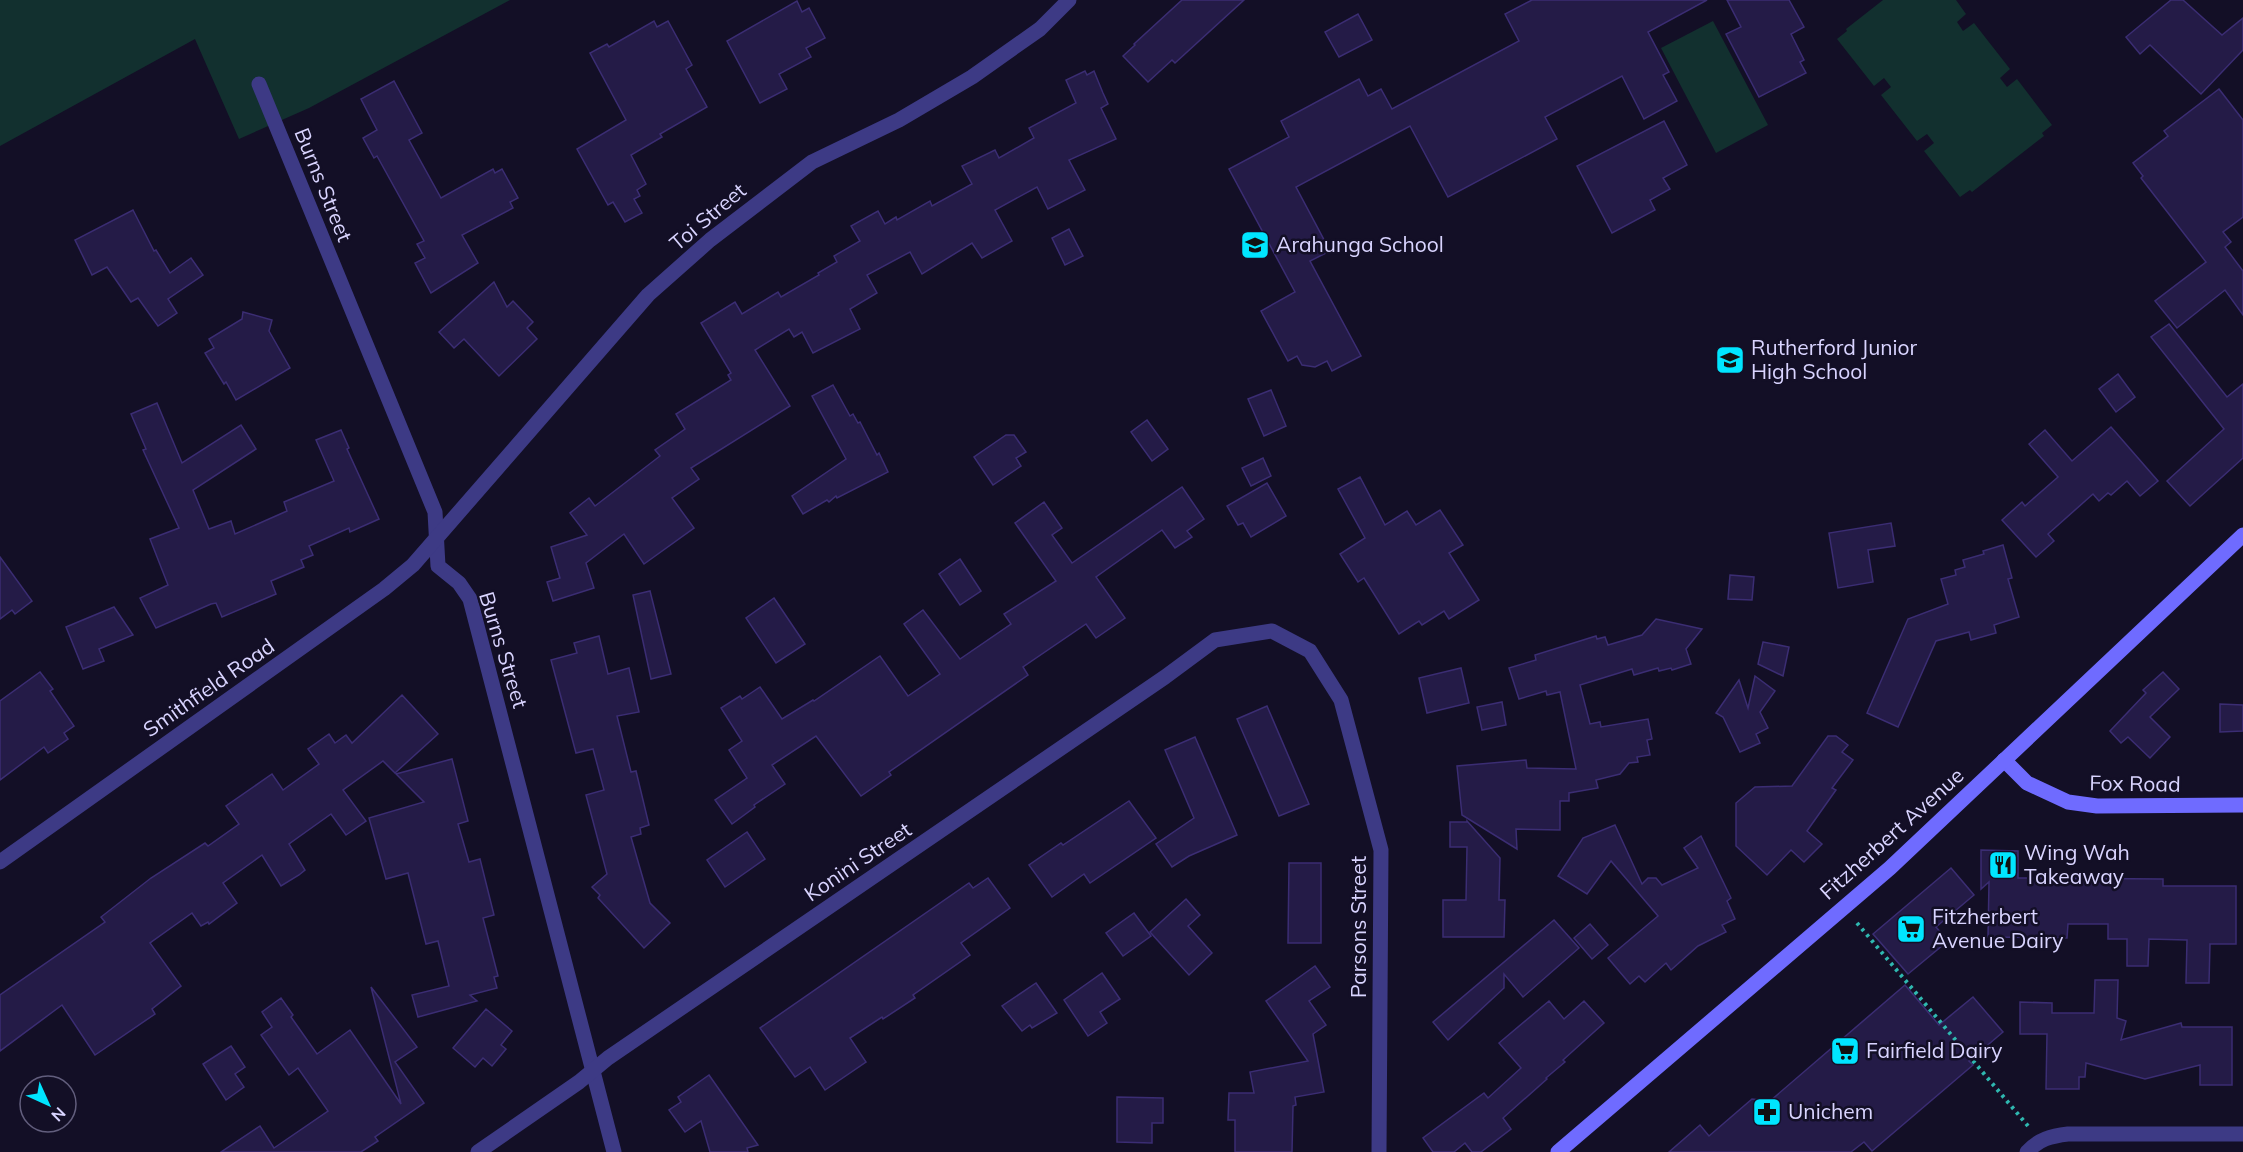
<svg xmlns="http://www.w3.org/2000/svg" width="2243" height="1152" viewBox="0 0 2243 1152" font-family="Mulish,sans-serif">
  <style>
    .green { fill: #12302f }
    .building { fill: #241b47; stroke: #3b2d73; stroke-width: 1.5 }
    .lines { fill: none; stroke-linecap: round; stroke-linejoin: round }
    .path { stroke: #2fb8b0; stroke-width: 4; stroke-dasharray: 3 4.5; stroke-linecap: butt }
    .street { stroke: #3d3a85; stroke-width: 15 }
    .secondary { stroke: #6f6bff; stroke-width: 15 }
    .labels { text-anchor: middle; stroke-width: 5; stroke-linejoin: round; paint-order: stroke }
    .street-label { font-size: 21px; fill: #d9d4ff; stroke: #130f26 }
    .poi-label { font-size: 21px; fill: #d9d4ff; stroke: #130f26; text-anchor: start }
  </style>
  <rect width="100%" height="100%" fill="#130f26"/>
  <g class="green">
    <polygon points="0,0 510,0 309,108 239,139 195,39 0,146"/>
    <polygon points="1883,0 1956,0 1966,14 1957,22 1963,31 1974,23 2010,69 2000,78 2007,87 2017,79 2052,125 2042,133 2044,136 1972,192 1970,190 1960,197 1924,151 1934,143 1927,134 1917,141 1881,95 1891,87 1884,78 1874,86 1837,39 1847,31 1846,29"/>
    <polygon points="1713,21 1768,125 1716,153 1661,48"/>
  </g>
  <g class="building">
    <polygon points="1182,0 1244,0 1175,63 1172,60 1148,82 1123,56 1135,45 1134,44"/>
    <polygon points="1532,0 1707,0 1648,32 1669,72 1663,75 1677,101 1644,119 1622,76 1545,117 1557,139 1448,197 1410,126 1296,187 1330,251 1310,261 1361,356 1332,371 1327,361 1315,367 1302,365 1297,356 1288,361 1261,311 1295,292 1229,169 1289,137 1281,121 1359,79 1368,96 1381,89 1392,109 1519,41 1505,14"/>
    <polygon points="1727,0 1789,0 1804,27 1791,34 1804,60 1800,62 1806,73 1759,97 1726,34 1741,27"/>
    <polygon points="2171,0 2183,0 2222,35 2243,18 2243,50 2201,94 2150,45 2140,54 2126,37"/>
    <polygon points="797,1 802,12 809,8 825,38 806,48 811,57 779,74 787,89 760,103 727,41"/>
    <polygon points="1358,14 1372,40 1339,57 1325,32"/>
    <polygon points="654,21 657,27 668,21 692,65 686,69 707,107 660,134 662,137 631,155 646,184 637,190 640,196 634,199 642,213 625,222 613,202 608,205 577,149 626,120 590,53 607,44 609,47"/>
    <polygon points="1085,71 1087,75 1094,71 1103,93 1108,104 1101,108 1116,139 1069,160 1085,190 1048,209 1037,187 995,210 1012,241 982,258 972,243 922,274 910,252 867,275 877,293 850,309 860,329 813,353 802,332 794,337 789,329 755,350 790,406 691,468 699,479 672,498 694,528 644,564 624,534 586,563 594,588 553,601 547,582 560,578 551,547 587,535 570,513 589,498 595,506 660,456 655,450 685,429 676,414 731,380 728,375 731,373 701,323 735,302 742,314 778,292 781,297 819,275 818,273 837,262 834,256 860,241 851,226 878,211 885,224 896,217 897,220 930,201 932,206 972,184 962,166 995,150 999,158 1034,138 1029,128 1076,103 1066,80"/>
    <polygon points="394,81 422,133 409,140 441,198 493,169 495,173 502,169 518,198 510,202 513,208 462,235 478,263 431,293 415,263 425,258 417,244 424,241 377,156 374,158 363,138 377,130 361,99"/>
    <polygon points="2219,89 2243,120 2243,217 2223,232 2231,242 2225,247 2243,271 2243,315 2225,290 2177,328 2155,301 2206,262 2141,178 2143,176 2133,163 2168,136 2164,131"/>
    <polygon points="1664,121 1687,165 1663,178 1670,189 1650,200 1655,210 1612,233 1577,166"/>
    <polygon points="133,210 154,251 156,250 170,273 191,258 203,275 168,299 177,313 158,326 138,298 131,302 107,267 92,275 75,240"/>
    <polygon points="1069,229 1083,256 1065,265 1052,238"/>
    <polygon points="494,282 507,307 513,301 533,322 527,328 537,339 499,376 464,339 454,348 439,332"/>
    <polygon points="243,312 272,320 269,331 290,368 236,400 226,382 224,384 205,353 214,348 209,339 242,319"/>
    <polygon points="2169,324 2227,397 2243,384 2243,458 2190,506 2167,481 2224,429 2151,337"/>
    <polygon points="2118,374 2135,397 2116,412 2099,389"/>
    <polygon points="833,385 850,416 853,414 858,423 860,422 877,455 879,453 888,472 837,498 836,496 829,502 827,500 803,514 792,496 846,459 812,396"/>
    <polygon points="1271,390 1286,426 1264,436 1248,399"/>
    <polygon points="157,403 182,463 241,425 256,449 193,490 209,529 231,521 235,534 287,511 284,502 334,481 316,440 341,430 349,448 347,449 379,519 350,532 349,528 309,546 313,555 301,560 304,567 271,581 276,594 222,617 216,603 211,604 156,628 140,598 168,585 150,539 179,528 143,450 146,449 131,414"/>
    <polygon points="1147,420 1168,449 1152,461 1131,432"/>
    <polygon points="2111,427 2158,481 2140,496 2127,481 2111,495 2108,493 2099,501 2093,494 2048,534 2054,541 2036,557 2002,520 2022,502 2025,506 2058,477 2029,444 2045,430 2072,461"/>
    <polygon points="1006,435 1014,435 1026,452 1016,458 1021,466 993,485 974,457"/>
    <polygon points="1263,458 1271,476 1251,486 1242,468"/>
    <polygon points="1360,477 1385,525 1407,511 1416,525 1440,510 1463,545 1449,553 1479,600 1449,619 1444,611 1422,625 1419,621 1399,634 1364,578 1358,582 1340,554 1365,538 1338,489"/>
    <polygon points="1267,483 1286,516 1251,537 1243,523 1238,525 1227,506"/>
    <polygon points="1182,487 1204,519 1187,531 1192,537 1175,548 1162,530 1096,577 1125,618 1096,638 1086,624 1023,667 1028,675 889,772 891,775 861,796 816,736 772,765 785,784 754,805 755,807 732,824 715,800 747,778 729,750 742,741 721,708 740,696 742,699 760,687 782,719 813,700 814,701 880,656 908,696 940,674 904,624 923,610 960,659 1011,624 1004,614 1056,581 1015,523 1044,502 1062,528 1052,535 1072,563"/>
    <polygon points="1891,523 1895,546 1868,550 1873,582 1838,588 1829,533"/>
    <polygon points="2003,545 2012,578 2008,579 2019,617 1994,625 1996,633 1971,640 1969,632 1936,641 1898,727 1867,713 1908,619 1948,604 1941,579 1956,575 1955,570 1965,567 1963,560 1984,554 1983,551"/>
    <polygon points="0,557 32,601 15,614 12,610 0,619"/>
    <polygon points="960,559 981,591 960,605 939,574"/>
    <polygon points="1730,575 1754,577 1752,600 1728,599"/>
    <polygon points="650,591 671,674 651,679 633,595"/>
    <polygon points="774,598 805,644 776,663 746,618"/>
    <polygon points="114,607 133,635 99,649 104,661 83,669 66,627"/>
    <polygon points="1656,619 1702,629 1686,649 1691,664 1672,670 1671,668 1659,671 1658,668 1634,675 1632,669 1580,685 1590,724 1600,722 1601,727 1648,719 1652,739 1647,740 1650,755 1637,757 1638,762 1629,763 1620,774 1596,780 1598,788 1569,793 1569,801 1560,801 1560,830 1516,829 1517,849 1462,815 1457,766 1526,760 1527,768 1576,769 1560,692 1547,695 1546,691 1519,699 1509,668 1536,660 1535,655 1596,636 1597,639 1605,637 1608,645 1642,635"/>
    <polygon points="599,636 608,674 629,668 639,712 617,716 631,772 636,771 649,825 640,828 641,834 631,837 650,903 670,923 644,948 598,898 600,895 592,887 607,874 586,795 604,790 593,749 576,753 551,660 577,653 574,643"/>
    <polygon points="1763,642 1789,647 1783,676 1758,664"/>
    <polygon points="1461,668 1469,703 1427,713 1419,678"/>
    <polygon points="40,672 53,689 50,691 74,726 64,733 68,739 48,753 44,747 0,780 0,701"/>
    <polygon points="2163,672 2179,689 2150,717 2170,737 2150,758 2128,737 2121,743 2110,731 2146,693 2143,690"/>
    <polygon points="1755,676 1775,691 1760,712 1768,728 1756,734 1760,743 1740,752 1723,717 1716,713 1739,680 1748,708"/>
    <polygon points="402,695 438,734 395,773 383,761 343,790 366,821 346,835 331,814 289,844 305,870 299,875 281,886 262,855 223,883 237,903 209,924 208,922 201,926 192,913 150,943 181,986 152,1009 155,1014 95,1055 62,1005 0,1051 0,995 105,922 101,917 151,878 205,843 208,846 239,824 226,806 272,774 283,790 319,764 308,749 329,734 335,743 346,735 352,743"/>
    <polygon points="1502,702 1506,725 1482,730 1477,707"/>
    <polygon points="2220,704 2243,705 2243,731 2220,732"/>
    <polygon points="1267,706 1309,804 1279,816 1237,719"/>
    <polygon points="1828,736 1836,736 1848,745 1842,752 1853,760 1832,788 1836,790 1807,831 1822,844 1804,862 1791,850 1767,875 1736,846 1736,803 1755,787 1792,786"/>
    <polygon points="1195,737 1237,835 1189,856 1172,867 1156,844 1194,818 1165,750"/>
    <polygon points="452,759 468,821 458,824 469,862 480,859 494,915 483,918 498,976 494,977 497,988 470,995 477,1001 418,1017 412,995 449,986 438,941 426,944 408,873 386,879 369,818 424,802 396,774"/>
    <polygon points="1129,801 1156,838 1090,883 1084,874 1052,897 1029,865 1061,843 1063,845"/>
    <polygon points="1467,821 1500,858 1499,900 1505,900 1504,937 1443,937 1443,900 1466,900 1467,847 1450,847 1450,822 1467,822"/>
    <polygon points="1615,825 1642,884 1648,878 1656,878 1662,885 1698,868 1684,848 1701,836 1731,898 1727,901 1735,919 1722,925 1726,932 1698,946 1671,970 1666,963 1645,982 1639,976 1630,984 1608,958 1658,916 1611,861 1587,894 1558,876 1583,838"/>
    <polygon points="747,832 765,859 725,887 707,860"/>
    <polygon points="1981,850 2018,851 2018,878 2163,879 2163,886 2236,886 2236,944 2210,944 2209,983 2186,983 2187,940 2149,939 2148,966 2127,966 2127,939 2108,939 2108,924 2068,924 2067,938 1988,937 1989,882 1981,889"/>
    <polygon points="1289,863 1321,863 1321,943 1288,943"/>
    <polygon points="1951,868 1974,895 1936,927 1948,941 1908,974 1873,934"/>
    <polygon points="988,878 1010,908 961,943 970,955 913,995 915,998 883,1019 882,1017 850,1038 866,1062 825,1090 810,1067 795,1077 760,1028 969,883 973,888"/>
    <polygon points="1186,899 1200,915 1188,926 1212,953 1189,975 1150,932"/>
    <polygon points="1134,913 1151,936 1123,956 1106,933"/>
    <polygon points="1554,920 1579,948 1523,997 1504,974 1504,988 1448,1040 1433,1022"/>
    <polygon points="1590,924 1608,945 1592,959 1574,938"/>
    <polygon points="1315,966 1330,987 1309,1001 1326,1025 1313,1034 1324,1092 1295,1097 1296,1105 1293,1106 1292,1152 1235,1152 1235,1120 1228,1120 1229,1093 1254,1093 1250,1072 1308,1061 1266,1001"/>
    <polygon points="1102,973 1120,999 1100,1012 1107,1023 1088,1036 1064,1000"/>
    <polygon points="2095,980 2118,980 2117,1018 2126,1021 2121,1040 2181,1023 2182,1027 2232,1027 2232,1085 2200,1085 2200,1065 2145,1079 2086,1063 2085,1077 2079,1077 2079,1089 2046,1089 2047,1034 2020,1034 2020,1002 2052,1003 2052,1013 2094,1013"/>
    <polygon points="1036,983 1057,1013 1032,1028 1030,1025 1022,1031 1002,1006"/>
    <polygon points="1905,985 1939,1025 1973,997 2003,1032 1969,1061 1973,1065 1872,1151 1864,1142 1851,1152 1669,1152 1700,1125 1709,1136 1752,1099 1770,1101"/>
    <polygon points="371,987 417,1047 395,1062 424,1103 375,1137 378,1141 361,1152 221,1152 260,1126 274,1148 328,1111 298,1068 289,1075 261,1035 272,1027 262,1012 281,998 293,1015 291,1017 317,1054 350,1030 401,1104"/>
    <polygon points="1549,1001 1564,1019 1584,1001 1604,1023 1563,1060 1565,1062 1546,1078 1547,1079 1503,1118 1511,1129 1481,1152 1472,1152 1465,1143 1454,1152 1433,1152 1423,1138 1484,1093 1488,1098 1521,1068 1499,1043"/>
    <polygon points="486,1009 512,1031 501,1045 506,1049 492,1066 483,1058 475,1067 453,1048"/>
    <polygon points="231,1046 245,1067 235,1074 244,1087 226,1100 203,1064"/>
    <polygon points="709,1075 758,1145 747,1148 748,1152 710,1152 701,1121 685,1132 669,1110 681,1102 678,1097"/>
    <polygon points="1117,1097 1163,1098 1163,1123 1152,1123 1152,1143 1117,1142"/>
  </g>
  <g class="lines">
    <polyline class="path" points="1857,923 2028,1126"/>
    <g class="street">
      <polyline points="259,84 435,512 438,566 459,583 470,599 614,1152"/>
      <polyline points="0,862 384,589 413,565 648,295 710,240 812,162 899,120 972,77 1040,29 1069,0"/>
      <polyline points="478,1152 579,1082 608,1058 1165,677 1215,640 1272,631 1310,651 1341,700 1381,850 1379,1152"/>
      <path d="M2027 1152C2039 1139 2051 1136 2068 1134H2243"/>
    </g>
    <g class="secondary">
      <polyline points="2004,760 2027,783 2068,802 2097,806 2243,805"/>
      <polyline points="1558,1152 1890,868 2243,535"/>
    </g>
  </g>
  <defs>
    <g id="school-square" transform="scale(1.5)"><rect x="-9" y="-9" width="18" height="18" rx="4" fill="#00e5ff" stroke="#130f26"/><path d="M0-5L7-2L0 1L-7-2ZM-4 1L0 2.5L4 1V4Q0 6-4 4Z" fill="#111"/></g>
    <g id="restaurant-square" transform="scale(1.5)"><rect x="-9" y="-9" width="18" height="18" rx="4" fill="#00e5ff" stroke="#130f26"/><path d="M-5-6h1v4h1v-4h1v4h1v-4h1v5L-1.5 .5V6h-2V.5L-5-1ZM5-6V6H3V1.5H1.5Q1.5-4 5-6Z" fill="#111"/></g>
    <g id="supermarket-square" transform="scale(1.5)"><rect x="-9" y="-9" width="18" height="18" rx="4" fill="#00e5ff" stroke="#130f26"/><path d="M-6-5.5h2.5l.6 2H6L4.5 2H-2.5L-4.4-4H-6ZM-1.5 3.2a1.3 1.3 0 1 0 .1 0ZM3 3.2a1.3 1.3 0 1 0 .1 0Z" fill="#111"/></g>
    <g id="pharmacy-square" transform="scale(1.5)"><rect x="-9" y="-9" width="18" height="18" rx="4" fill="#00e5ff" stroke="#130f26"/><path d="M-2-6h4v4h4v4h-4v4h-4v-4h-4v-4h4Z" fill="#111"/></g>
  </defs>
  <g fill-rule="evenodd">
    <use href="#school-square" x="1255" y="245"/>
    <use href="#school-square" x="1730" y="360"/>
    <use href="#restaurant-square" x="2003" y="865"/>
    <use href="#supermarket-square" x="1911" y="929"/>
    <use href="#supermarket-square" x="1845" y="1051"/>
    <use href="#pharmacy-square" x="1767" y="1112"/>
  </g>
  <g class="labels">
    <g class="street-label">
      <text transform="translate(323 185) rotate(68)" y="7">Burns Street</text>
      <text transform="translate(708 217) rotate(-40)" y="7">Toi Street</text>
      <text transform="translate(503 650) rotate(73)" y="7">Burns Street</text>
      <text transform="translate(209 688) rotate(-35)" y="7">Smithfield Road</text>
      <text transform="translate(2135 784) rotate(1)" y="7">Fox Road</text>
      <text transform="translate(1892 834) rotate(-42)" y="7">Fitzherbert Avenue</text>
      <text transform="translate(858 862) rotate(-34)" y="7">Konini Street</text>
      <text transform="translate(1359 927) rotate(-90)" y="7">Parsons Street</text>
    </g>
    <g class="poi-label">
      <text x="1276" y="252">Arahunga School</text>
      <text x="1751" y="355">Rutherford Junior<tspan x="1751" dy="24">High School</tspan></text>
      <text x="2024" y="860">Wing Wah<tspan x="2024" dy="24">Takeaway</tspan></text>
      <text x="1932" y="924">Fitzherbert<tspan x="1932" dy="24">Avenue Dairy</tspan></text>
      <text x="1866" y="1058">Fairfield Dairy</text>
      <text x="1788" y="1119">Unichem</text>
    </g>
  </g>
  <g transform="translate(48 1104) rotate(135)"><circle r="28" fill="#130f26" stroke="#625e7d" stroke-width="1.5"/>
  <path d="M0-4.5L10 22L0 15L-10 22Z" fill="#00e5ff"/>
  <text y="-9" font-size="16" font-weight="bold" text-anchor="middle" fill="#d9d4ff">N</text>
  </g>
</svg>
